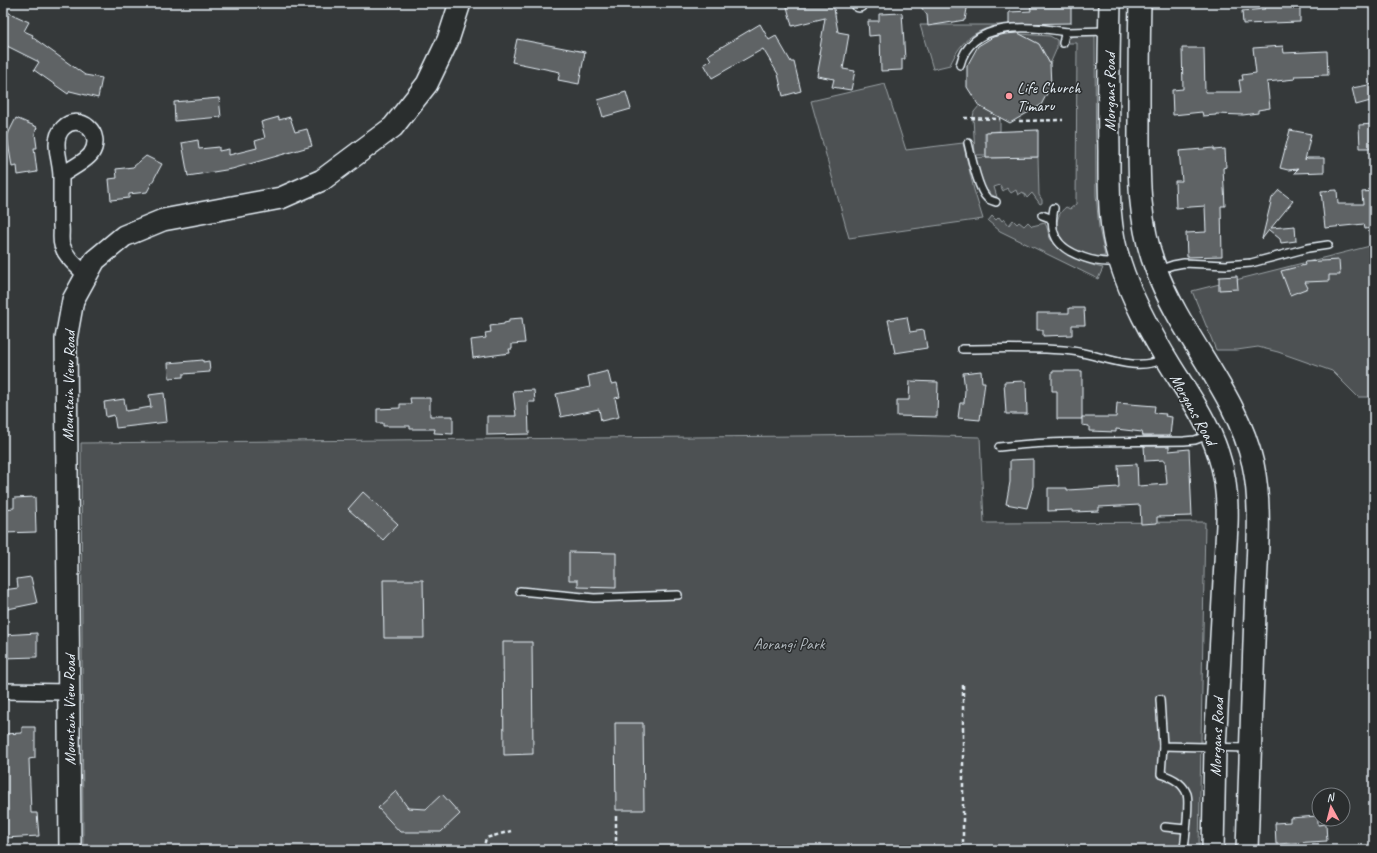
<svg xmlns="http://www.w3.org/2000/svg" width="1377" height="853" viewBox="0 0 1377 853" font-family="Caveat,sans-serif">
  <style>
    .green { fill: #4d5152; stroke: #9aa1a5 }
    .building { fill: #5f6365; stroke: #e8f1f8 }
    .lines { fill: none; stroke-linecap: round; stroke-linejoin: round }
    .lane-casing { stroke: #e8f1f8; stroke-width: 10 }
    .street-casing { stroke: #e8f1f8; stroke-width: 18 }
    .secondary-casing { stroke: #e8f1f8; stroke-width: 24 }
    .path { stroke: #e8f1f8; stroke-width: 2.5; stroke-dasharray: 4 3; stroke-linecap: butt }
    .lane { stroke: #2a2d2e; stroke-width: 7 }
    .street { stroke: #2a2d2e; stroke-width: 15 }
    .secondary { stroke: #2a2d2e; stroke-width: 21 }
    .poi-dot { fill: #ff9aa2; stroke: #2a2d2e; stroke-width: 1.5 }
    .labels { text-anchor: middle; stroke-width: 3; stroke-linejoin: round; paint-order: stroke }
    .poi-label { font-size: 16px; fill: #e8f1f8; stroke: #2a2d2e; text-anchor: start }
    .street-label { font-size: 16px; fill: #e8f1f8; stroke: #2a2d2e }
    .park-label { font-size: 16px; fill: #b2b9be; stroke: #2a2d2e }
  </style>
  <rect width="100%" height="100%" fill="#35393a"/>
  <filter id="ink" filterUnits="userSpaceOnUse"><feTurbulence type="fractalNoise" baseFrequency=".025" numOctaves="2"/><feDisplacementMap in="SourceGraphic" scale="8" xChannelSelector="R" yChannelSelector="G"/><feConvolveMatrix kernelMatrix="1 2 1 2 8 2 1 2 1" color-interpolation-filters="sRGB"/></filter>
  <g filter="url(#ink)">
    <g class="green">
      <path d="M920 25H1003C975 29 962 39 950 65L933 69Z"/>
      <polygon points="1019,34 1050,36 1057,40 1057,48 1050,64 1039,44"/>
      <path d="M1095 34 1096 195 1099 228 1105 256C1099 257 1095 256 1089 255 1082 253 1075 250 1069 246 1055 237 1052 218 1066 207L1070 209 1076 204 1077 43H1068L1067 40 1074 35Z"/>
      <polygon points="885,84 906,150 963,143 974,190 983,219 849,238 811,101"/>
      <polygon points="979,106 1000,117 1000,131 985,132 985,142 988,142 988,149 986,149 986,155 975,155 973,117 974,112"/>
      <path d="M986 157V158L1038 157 1039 195 1042 200V203L1040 204 1032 193 1027 198 1023 192 1018 195 1016 190 1011 193 1007 188 1003 191 1000 185 994 187 997 197C984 195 976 169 975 158Z"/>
      <path d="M992 216 996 220 999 217 1002 221 1004 219 1009 225 1013 220 1017 224 1019 222 1024 226 1028 222 1032 226 1045 223C1048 228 1048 234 1050 238 1057 253 1088 265 1103 268L1098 279 1000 231 988 221Z"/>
      <polygon points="1374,245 1374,397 1358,397 1332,371 1278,352 1258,347 1237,350 1216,350 1192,291"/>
      <polygon points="901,435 980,437 984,523 1205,522 1199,850 83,850 81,443"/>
    </g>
    <g class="building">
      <polygon points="786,3 833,3 838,32 849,34 843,69 855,71 851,90 832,87 834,79 817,76 821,55 819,54 825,18 792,26"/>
      <polygon points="918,3 968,3 965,20 928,26 927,15"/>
      <polygon points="1043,3 1071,3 1071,23 1009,24 1009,12 1031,11 1030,4"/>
      <polygon points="1264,3 1300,3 1300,22 1243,24 1242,11 1265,9"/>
      <polygon points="3,10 29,22 24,31 33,35 32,37 85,75 102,78 98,98 70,91 68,94 34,70 39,62 3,44"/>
      <polygon points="902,13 905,59 902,59 902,70 881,71 880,35 869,36 868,21 879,21 879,14"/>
      <polygon points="760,24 769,40 776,36 791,62 794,62 801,91 783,96 778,74 763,49 712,78 704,64 711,60 708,55"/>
      <polygon points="1018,33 1039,44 1050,64 1051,86 1041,105 1010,123 979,106 967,87 967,66 978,46 993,37 1005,34"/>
      <polygon points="517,39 585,52 579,84 558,80 560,72 512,62"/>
      <polygon points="1283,46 1284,53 1327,51 1328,75 1294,76 1295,79 1267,82 1270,108 1258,110 1258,113 1243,115 1216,114 1216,115 1203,116 1202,112 1173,115 1172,90 1183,89 1182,48 1204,48 1205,92 1241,92 1239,80 1243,80 1242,75 1256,73 1253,48"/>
      <polygon points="1374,84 1374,100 1356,105 1352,88"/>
      <polygon points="626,92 631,109 603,117 598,100"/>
      <polygon points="219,98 221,117 175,121 174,102"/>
      <polygon points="279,117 279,120 290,117 295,132 307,129 312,146 232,169 188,176 182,143 198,140 199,149 219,147 219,151 229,149 229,155 257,148 255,141 265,138 261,122"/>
      <polygon points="16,118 37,127 35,133 37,148 34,148 37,172 18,175 17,166 12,167 7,136"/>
      <polygon points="1374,124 1374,148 1360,148 1359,125"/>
      <polygon points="1038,130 1038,157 986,158 986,132"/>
      <polygon points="1290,130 1311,134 1305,160 1307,158 1324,158 1324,172 1294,173 1298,169 1288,170 1280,168"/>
      <polygon points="1214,148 1214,150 1225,149 1226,167 1223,168 1225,206 1221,206 1222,256 1187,257 1186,233 1206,232 1205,206 1176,208 1175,181 1182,181 1179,151"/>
      <polygon points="146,156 162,164 147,192 129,194 129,198 111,200 109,179 117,178 116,169 133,167"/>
      <polygon points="1279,190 1293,201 1271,228 1295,226 1296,241 1281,243 1280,239 1269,230 1262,239 1272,198"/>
      <polygon points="1337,190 1338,204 1363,204 1362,192 1374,191 1374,228 1365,229 1364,224 1325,228 1321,191"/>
      <polygon points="1339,260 1340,275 1329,275 1329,281 1305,282 1308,288 1290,295 1281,271 1305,265 1304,262"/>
      <polygon points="1237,276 1238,289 1219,290 1219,277"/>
      <polygon points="1069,308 1084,308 1085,325 1072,325 1072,335 1043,336 1043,330 1037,330 1037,313 1069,313"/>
      <polygon points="907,317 910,332 924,330 927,348 895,353 888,320"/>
      <polygon points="522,318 525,343 512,344 512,349 509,349 510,353 473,358 471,340 486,338 485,333 491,332 490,326 504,324 504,323 509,322 509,319"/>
      <polygon points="203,360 203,362 209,361 210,372 183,374 183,377 169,378 168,363"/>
      <polygon points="608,371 611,384 617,383 620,397 615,398 619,417 601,421 599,409 561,417 556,394 590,387 588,376"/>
      <polygon points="981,371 982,382 985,382 980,420 958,418 960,403 964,403 965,390 963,373"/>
      <polygon points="1052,371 1082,371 1082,419 1057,419 1057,391 1052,391"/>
      <polygon points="910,381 938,382 937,417 897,416 897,400 909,400"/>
      <polygon points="1024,381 1026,382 1027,414 1006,414 1004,382"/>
      <polygon points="534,390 535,402 528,402 529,434 487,435 487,416 516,416 513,391"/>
      <polygon points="164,393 167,422 116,428 114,415 106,417 104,402 124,399 126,411 151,407 149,395"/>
      <polygon points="410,398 430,398 430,416 453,416 453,434 434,433 435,429 410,429 410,426 383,426 383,423 377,423 377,409 400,408 400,404 411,404"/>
      <polygon points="1117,403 1155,406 1154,413 1166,414 1165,416 1172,417 1170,436 1143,436 1142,432 1116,429 1116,432 1089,431 1089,426 1082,425 1082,417 1116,417"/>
      <polygon points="1144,446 1169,446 1169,451 1189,449 1192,516 1157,517 1157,523 1141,524 1140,505 1099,507 1099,511 1073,512 1073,510 1048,511 1048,488 1067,488 1067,490 1119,487 1118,465 1137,464 1138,486 1167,484 1165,460 1145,461"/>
      <polygon points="1033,459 1033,486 1027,508 1006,504 1010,482 1010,460"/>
      <polygon points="363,492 398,524 383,540 348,509"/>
      <polygon points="35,497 36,532 3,533 3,509 14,508 14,498"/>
      <polygon points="569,552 616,553 616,588 578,587 578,580 569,580"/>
      <polygon points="31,577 37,603 3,610 3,590 18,588 17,579"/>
      <polygon points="383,580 423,580 424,638 384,638"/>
      <polygon points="37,633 37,657 3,658 3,635"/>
      <polygon points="503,642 532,642 533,754 504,755"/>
      <polygon points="615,723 643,723 644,810 616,810"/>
      <polygon points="22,727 35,727 35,758 29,759 31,813 37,813 39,836 5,838 3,807 3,734 22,733"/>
      <polygon points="396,791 408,808 426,809 442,794 460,814 441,832 400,832 378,808"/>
      <polygon points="1318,816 1318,825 1326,824 1327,841 1276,844 1275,823 1290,822 1290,818"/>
    </g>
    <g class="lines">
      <g class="lane-casing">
        <g id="lane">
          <polyline points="1063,43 1065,34 1067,32 1107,31"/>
          <path d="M960 65C971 19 1031 26 1067 32"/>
          <path d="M968 143C971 155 978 190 987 198 989 200 993 201 996 202"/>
          <path d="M1054 208C1052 219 1051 228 1056 238 1065 255 1100 265 1117 261"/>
          <polyline points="1042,215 1050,218 1052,222"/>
          <polyline points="1158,270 1173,265 1184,263 1226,265 1251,263 1308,248 1328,245"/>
          <path d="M962 349C998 349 1036 347 1072 351 1103 355 1133 373 1164 359"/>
          <path d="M999 447C1061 440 1123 442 1184 441L1195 440 1209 435"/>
          <polyline points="520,591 594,598 678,595"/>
          <polyline points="1160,699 1163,746 1249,748"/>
          <path d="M1163 746 1161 774C1171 777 1183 783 1187 794 1190 804 1185 838 1184 850"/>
          <polyline points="1165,827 1186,829"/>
        </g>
      </g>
      <g class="street-casing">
        <g id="street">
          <polyline points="859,4 859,3"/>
          <path d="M61 175C69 170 86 161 91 154 105 133 79 112 63 128 59 132 57 138 57 144 57 155 61 166 61 177 61 194 61 210 61 226 62 232 60 239 62 245 66 258 77 266 86 275"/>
          <polyline points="3,691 69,692"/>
        </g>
      </g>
      <g class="secondary-casing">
        <g id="secondary">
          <path d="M1110 3C1109 52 1108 102 1109 151 1109 189 1108 227 1120 262 1132 300 1151 334 1172 368 1189 395 1208 422 1218 453 1226 476 1228 500 1227 525L1215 748 1213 850"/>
          <path d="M1140 3C1139 41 1139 79 1139 117 1139 168 1137 221 1156 269 1181 337 1237 392 1253 464 1263 510 1256 566 1255 613 1252 692 1249 771 1247 850"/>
          <polyline points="70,850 66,339 73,300 95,260 124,236 163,220 281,198 322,180 393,127 427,84 448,40 460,3"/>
        </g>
      </g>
      <g class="path">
        <polyline points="964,118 1000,119"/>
        <polyline points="1019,121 1063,120"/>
        <polyline points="616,816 616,850"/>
        <polyline points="400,850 407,847 420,850"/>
        <polyline points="483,850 486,838 511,831"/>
        <polyline points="963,850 963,683"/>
      </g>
      <use href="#lane" class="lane"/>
      <use href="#street" class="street"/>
      <use href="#secondary" class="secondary"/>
    </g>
  </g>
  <circle class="poi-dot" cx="1009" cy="96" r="4"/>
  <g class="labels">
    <g class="poi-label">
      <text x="1017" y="93">Life Church<tspan x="1017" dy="18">Timaru</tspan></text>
    </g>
    <g class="street-label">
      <text transform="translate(1109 92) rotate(-90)" y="6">Morgans Road</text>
      <text transform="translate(68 386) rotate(-89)" y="6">Mountain View Road</text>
      <text transform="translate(1194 409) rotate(61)" y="6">Morgans Road</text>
      <text transform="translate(69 710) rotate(-90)" y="6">Mountain View Road</text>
      <text transform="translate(1216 737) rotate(-88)" y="6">Morgans Road</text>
    </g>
    <g class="park-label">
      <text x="789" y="649">Aorangi Park</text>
    </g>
  </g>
  <rect width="1377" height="853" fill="none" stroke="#2a2d2e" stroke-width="16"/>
  <rect x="8" y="8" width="1361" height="837" fill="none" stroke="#e8f1f8" stroke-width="1.5" filter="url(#ink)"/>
  <g transform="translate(1331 807) rotate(353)"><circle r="19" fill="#2a2d2e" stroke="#767b7f"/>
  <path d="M0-3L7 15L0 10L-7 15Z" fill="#ff9aa2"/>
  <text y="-6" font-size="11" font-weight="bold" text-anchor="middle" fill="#e8f1f8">N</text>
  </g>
</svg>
